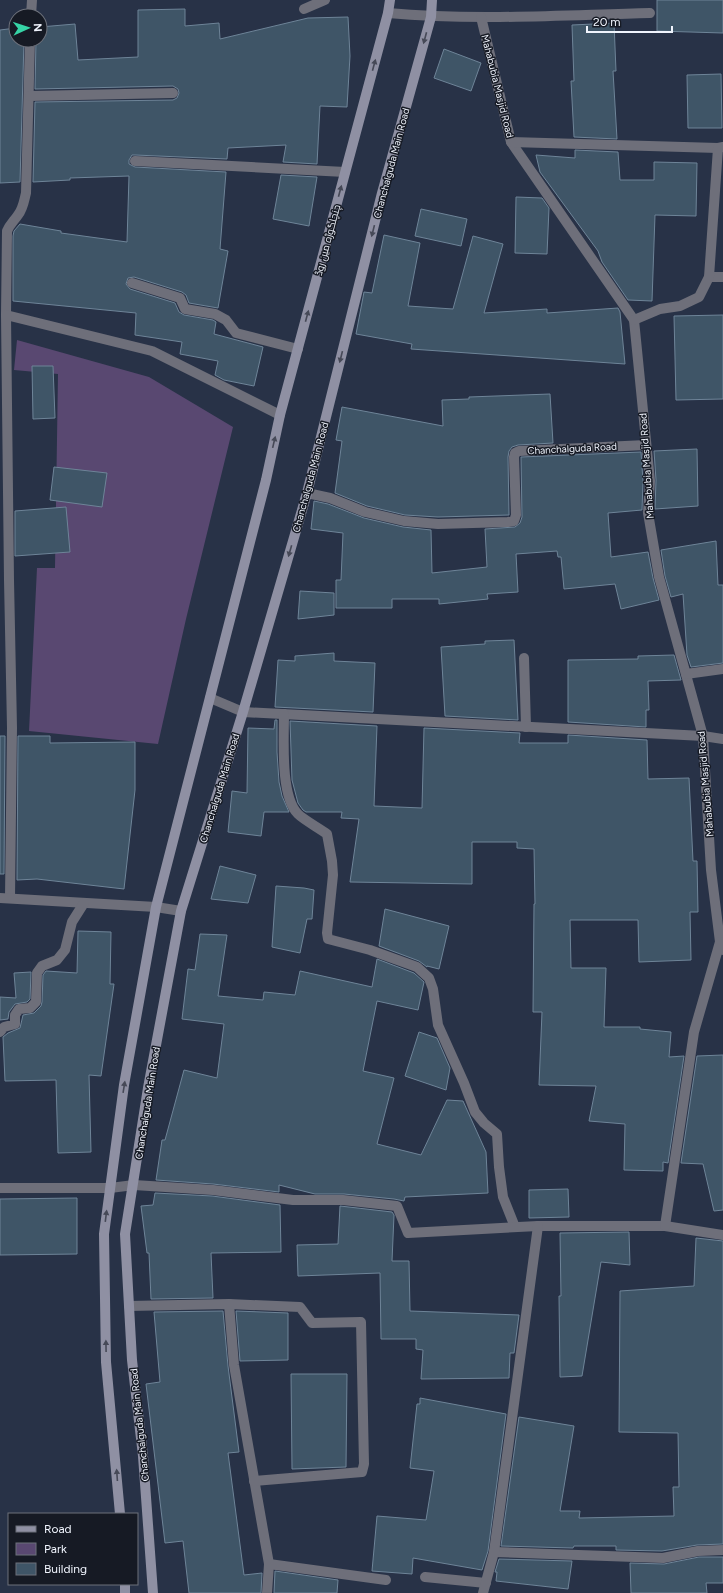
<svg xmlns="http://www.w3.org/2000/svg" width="723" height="1593" viewBox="0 0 723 1593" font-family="Figtree,Cairo,sans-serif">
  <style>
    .green { fill: #594871 }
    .building { fill: #3f5567; stroke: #6e8498 }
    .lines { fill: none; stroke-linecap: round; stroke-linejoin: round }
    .street { stroke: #6e6f7a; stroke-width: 10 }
    .secondary { stroke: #8f90a3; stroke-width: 10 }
    .oneway { fill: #464957 }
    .labels { text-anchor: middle; stroke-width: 3; stroke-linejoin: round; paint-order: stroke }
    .street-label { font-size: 10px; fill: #f0f4fd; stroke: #161a24 }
  </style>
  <rect width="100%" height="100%" fill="#283247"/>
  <polygon class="green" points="17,340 149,377 233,427 186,619 158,744 29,731 37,568 55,568 58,374 14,370"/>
  <g class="building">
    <polygon points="657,0 723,0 723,33 657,31"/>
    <polygon points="185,9 185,26 219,23 220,39 308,18 348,17 350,56 347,107 320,106 317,164 283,162 286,145 228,148 227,159 135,155 132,155 129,160 129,164 135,167 226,172 220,249 228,251 218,308 189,303 186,295 182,292 134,277 128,278 126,284 130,289 175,303 179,312 184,315 213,320 216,322 214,334 263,347 254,386 224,380 215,375 218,361 180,354 182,342 135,335 136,313 13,301 13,236 14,231 20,224 61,231 61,233 127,242 129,176 70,178 70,180 33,182 35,102 173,100 177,98 179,93 178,89 173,86 35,89 36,40 40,40 40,27 75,24 78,60 138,57 138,10"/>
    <polygon points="614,23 616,71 613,71 617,139 574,137 571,81 574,81 572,25"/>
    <polygon points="16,28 16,40 24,40 20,182 0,183 0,30"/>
    <polygon points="444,49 481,63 471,91 434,78"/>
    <polygon points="721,74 722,128 688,128 687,75"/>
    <polygon points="575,150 618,152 620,180 654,180 654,162 697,163 696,216 655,215 652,301 628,300 602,262 598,251 540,172 536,155 575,158"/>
    <polygon points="281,175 317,177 309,226 273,219"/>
    <polygon points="516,197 542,198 549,208 547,254 515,253"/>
    <polygon points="421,209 467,219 461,246 415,236"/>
    <polygon points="384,235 420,243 408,306 453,309 473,236 503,244 484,313 547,309 547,313 618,308 620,312 625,364 411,349 412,344 356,334 364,292 372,293"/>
    <polygon points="723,315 723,399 676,400 674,316"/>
    <polygon points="32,366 53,366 55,418 33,419"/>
    <polygon points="550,394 553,443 518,445 512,447 509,451 508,457 509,515 438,517 405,515 367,506 335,493 342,441 336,440 342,407 443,426 442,400 469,399 469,397"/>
    <polygon points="697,449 698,506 655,509 656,480 654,451"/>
    <polygon points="641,452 643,481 642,510 608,513 611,557 648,552 653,578 659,600 621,609 615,584 564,589 561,557 558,557 557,551 516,554 518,592 487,594 488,599 439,604 439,599 392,599 392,608 336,608 336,580 341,580 343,533 311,529 314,501 328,504 364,518 403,527 431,530 432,573 487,567 485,529 515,527 520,523 522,517 521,457"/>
    <polygon points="54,467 107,473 102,507 50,500"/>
    <polygon points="66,507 70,552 15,556 15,511"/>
    <polygon points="716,541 718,585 723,585 723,663 691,667 687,655 683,594 671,597 665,576 661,550"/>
    <polygon points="300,591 334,593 334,615 298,619"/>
    <polygon points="514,640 518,720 445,716 441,647 485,644 485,641"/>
    <polygon points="334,653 334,661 375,663 373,712 275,707 278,660 295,661 295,656"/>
    <polygon points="674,655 681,680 648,681 649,710 646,710 646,727 568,722 568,660 638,659 638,656"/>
    <polygon points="275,720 277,720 277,752 279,782 282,796 289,812 264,812 261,836 228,832 232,791 247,793 248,728 274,729"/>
    <polygon points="290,721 377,726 374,806 422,808 424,728 520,733 519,743 568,743 568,735 647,740 648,779 689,778 693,861 697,861 698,912 690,912 691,960 639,962 638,920 570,920 571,968 606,968 604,1027 640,1027 640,1029 671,1032 669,1057 684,1056 668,1163 663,1162 663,1171 624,1170 625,1124 589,1121 596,1086 539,1085 542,1012 533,1012 534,904 535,904 534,849 517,848 517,842 472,842 472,884 350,882 359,819 341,818 342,812 306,812 303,810 298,803 292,780"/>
    <polygon points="0,736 5,736 4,874 0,874"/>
    <polygon points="18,736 50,736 50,743 135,742 135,790 124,889 37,879 17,880"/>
    <polygon points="220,866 256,875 248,903 211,899"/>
    <polygon points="276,886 304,888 314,890 312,919 307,919 300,953 272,947"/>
    <polygon points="385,909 449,926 439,969 427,966 427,967 419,961 379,946"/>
    <polygon points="78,931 111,932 110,984 114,984 101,1076 89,1075 91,1152 58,1153 56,1080 5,1081 3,1037 8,1033 20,1028 23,1015 34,1013 41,1006 42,1002 43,975 46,971 77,973"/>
    <polygon points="200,934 227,935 218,996 263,1000 264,992 295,995 300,971 372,987 377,959 414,973 424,982 418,1010 377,1001 363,1071 394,1078 377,1144 421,1155 447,1100 463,1101 486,1152 488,1193 405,1197 404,1201 394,1199 344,1194 315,1194 279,1185 279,1192 213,1184 156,1180 162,1140 165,1140 184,1070 217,1078 224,1024 182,1019 188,969 195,970"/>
    <polygon points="31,972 30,999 27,1002 15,1004 9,1012 8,1019 0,1020 0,997 16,998 14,973"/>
    <polygon points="419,1032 437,1038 450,1068 446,1090 405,1076"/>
    <polygon points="723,1055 723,1210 714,1211 703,1164 681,1163 697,1056"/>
    <polygon points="568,1189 569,1217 529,1218 529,1190"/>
    <polygon points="155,1193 212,1196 280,1205 281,1252 211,1253 213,1298 151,1299 149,1253 147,1253 141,1206 153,1205"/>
    <polygon points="77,1198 77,1254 0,1255 0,1199"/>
    <polygon points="340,1206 392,1212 394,1215 392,1261 409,1261 410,1311 519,1315 514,1353 510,1353 509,1378 421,1379 423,1350 416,1349 416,1339 381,1339 380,1273 298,1276 297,1245 338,1244"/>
    <polygon points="629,1232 630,1265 601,1262 582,1376 560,1377 559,1296 561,1296 560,1233"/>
    <polygon points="696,1238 723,1241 723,1544 697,1545 662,1551 616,1550 616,1546 574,1546 573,1548 501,1546 519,1417 574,1426 560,1511 580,1511 579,1518 674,1516 673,1487 679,1487 678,1433 619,1432 620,1291 694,1286"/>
    <polygon points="223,1311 228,1366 239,1452 228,1453 244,1575 262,1573 261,1593 189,1593 183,1541 165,1543 146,1384 160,1382 154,1312"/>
    <polygon points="236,1311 288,1313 288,1360 240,1361"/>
    <polygon points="291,1374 347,1374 346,1467 292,1469"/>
    <polygon points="420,1398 506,1414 488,1551 482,1570 413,1558 412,1574 372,1571 377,1516 426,1520 434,1471 410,1468 417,1404 420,1404"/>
    <polygon points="699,1557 723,1557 723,1583 706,1583 707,1593 631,1593 630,1563 664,1564"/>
    <polygon points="499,1559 572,1561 568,1589 496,1581 497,1572 495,1572"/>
    <polygon points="275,1571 338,1580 337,1593 274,1593"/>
  </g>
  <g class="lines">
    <g class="street">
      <polyline points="304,9 325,0"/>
      <path d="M388 13C475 21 563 15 650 13"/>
      <polyline points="31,16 32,0"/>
      <polyline points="481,17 511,142 634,320 650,481 648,513 659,577 703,736 711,870 720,942 723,950"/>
      <path d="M30 40 26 193C24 201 23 209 18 215 14 221 10 224 7 231L6 315 152 351 280 415"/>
      <polyline points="30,96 173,93"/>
      <polyline points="511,142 718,148 723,147"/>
      <polyline points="135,161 345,172"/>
      <polyline points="709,277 723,277"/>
      <polyline points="132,283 180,298 185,309 215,314 226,320 236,333 298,349"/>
      <polyline points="6,315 9,580 12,728 10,898"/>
      <polyline points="634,320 660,309 680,306 699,297 709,277 718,148"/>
      <polyline points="307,493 330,498 365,512 404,521 438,524 508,522 514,521 516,515 514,457 515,453 519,451 646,445"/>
      <polyline points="524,658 526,727"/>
      <polyline points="686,674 723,669"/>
      <polyline points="210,698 243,712 703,736 723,739"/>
      <path d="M284 714C284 739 280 796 298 814 304 820 319 828 327 834L332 861 333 875 327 933 328 939 370 950 417 967 429 978 433 989 438 1025 464 1083 475 1112 484 1123 497 1134 499 1167 503 1197 515 1227"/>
      <polyline points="0,898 156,907 181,911"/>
      <polyline points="0,1032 4,1027 15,1024 15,1015 19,1009 30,1008 36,1002 37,973 42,966 57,960 65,950 72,922 84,903"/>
      <polyline points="0,1188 110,1188 134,1185 213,1190 293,1200 343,1200 397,1206 408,1233 538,1226 665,1226 723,1235"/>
      <polyline points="665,1226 694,1032 720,942"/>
      <polyline points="229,1304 234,1365 269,1564 267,1593"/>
      <polyline points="129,1306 229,1304 300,1307 312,1323 361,1322 364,1464 362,1472 254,1481"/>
      <polyline points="494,1552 663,1558 698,1551 723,1550"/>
      <polyline points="269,1564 386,1580"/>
      <polyline points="425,1577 486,1583"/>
      <polyline points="483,1593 494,1552 538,1226"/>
    </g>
    <g class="secondary">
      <polyline points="120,1514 106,1362 104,1234 124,1085 156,907 266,480 280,415 388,13 390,0"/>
      <polyline points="125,1584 125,1593"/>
      <polyline points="153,1593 143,1456 132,1360 125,1234 148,1088 181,911 243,712 307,493 382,193 431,17 432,0"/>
    </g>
  </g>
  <defs><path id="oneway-solid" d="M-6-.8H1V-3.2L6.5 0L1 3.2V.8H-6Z"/></defs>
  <g class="oneway">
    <use href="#oneway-solid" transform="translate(425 38) rotate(105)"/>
    <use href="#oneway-solid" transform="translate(374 65) rotate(-75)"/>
    <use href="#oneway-solid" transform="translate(340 191) rotate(-75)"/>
    <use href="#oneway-solid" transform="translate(373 231) rotate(104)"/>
    <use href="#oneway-solid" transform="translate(307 316) rotate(-75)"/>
    <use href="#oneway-solid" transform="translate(341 357) rotate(104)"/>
    <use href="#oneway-solid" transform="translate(274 442) rotate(-77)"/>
    <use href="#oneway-solid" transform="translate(290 551) rotate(106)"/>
    <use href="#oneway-solid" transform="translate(124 1087) rotate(-81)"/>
    <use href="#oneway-solid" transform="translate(106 1216) rotate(-83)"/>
    <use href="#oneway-solid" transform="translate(106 1346) rotate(-91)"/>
    <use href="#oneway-solid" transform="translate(117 1475) rotate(-94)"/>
  </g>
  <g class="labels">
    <g class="street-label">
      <text transform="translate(498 86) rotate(76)" y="4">Mahabubia Masjid Road</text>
      <text transform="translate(391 163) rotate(-75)" y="4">Chanchalguda Main Road</text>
      <text transform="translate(327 240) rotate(-75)" y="4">چنچلگوڑہ مین روڈ</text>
      <text transform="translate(572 448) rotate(-3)" y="4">Chanchalguda Road</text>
      <text transform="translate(646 466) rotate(-94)" y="4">Mahabubia Masjid Road</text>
      <text transform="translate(310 477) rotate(-75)" y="4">Chanchalguda Main Road</text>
      <text transform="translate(705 784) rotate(-95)" y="4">Mahabubia Masjid Road</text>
      <text transform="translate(219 788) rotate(-73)" y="4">Chanchalguda Main Road</text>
      <text transform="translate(147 1103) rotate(-81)" y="4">Chanchalguda Main Road</text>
      <text transform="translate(139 1425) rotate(-96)" y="4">Chanchalguda Main Road</text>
    </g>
  </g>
  <rect x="8" y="1513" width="130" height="72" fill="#161a24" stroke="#6d717b"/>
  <rect x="16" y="1526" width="20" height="6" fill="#8f90a3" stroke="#6d717b"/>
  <text x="44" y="1533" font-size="12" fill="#f0f4fd">Road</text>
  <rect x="16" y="1543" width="20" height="12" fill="#594871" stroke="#6d717b"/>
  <text x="44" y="1553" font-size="12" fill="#f0f4fd">Park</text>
  <rect x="16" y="1563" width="20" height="12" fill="#3f5567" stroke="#6d717b"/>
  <text x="44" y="1573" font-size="12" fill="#f0f4fd">Building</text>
  <g transform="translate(28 28) rotate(87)"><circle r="19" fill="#161a24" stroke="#6d717b"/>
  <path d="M0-3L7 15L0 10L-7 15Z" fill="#36d4a6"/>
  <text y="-6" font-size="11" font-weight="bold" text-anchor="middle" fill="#f0f4fd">N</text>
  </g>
  <path d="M587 26v6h85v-6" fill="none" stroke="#f0f4fd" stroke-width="2"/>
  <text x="593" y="26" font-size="12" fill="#f0f4fd" stroke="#161a24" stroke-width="3" paint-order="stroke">20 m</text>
</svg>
